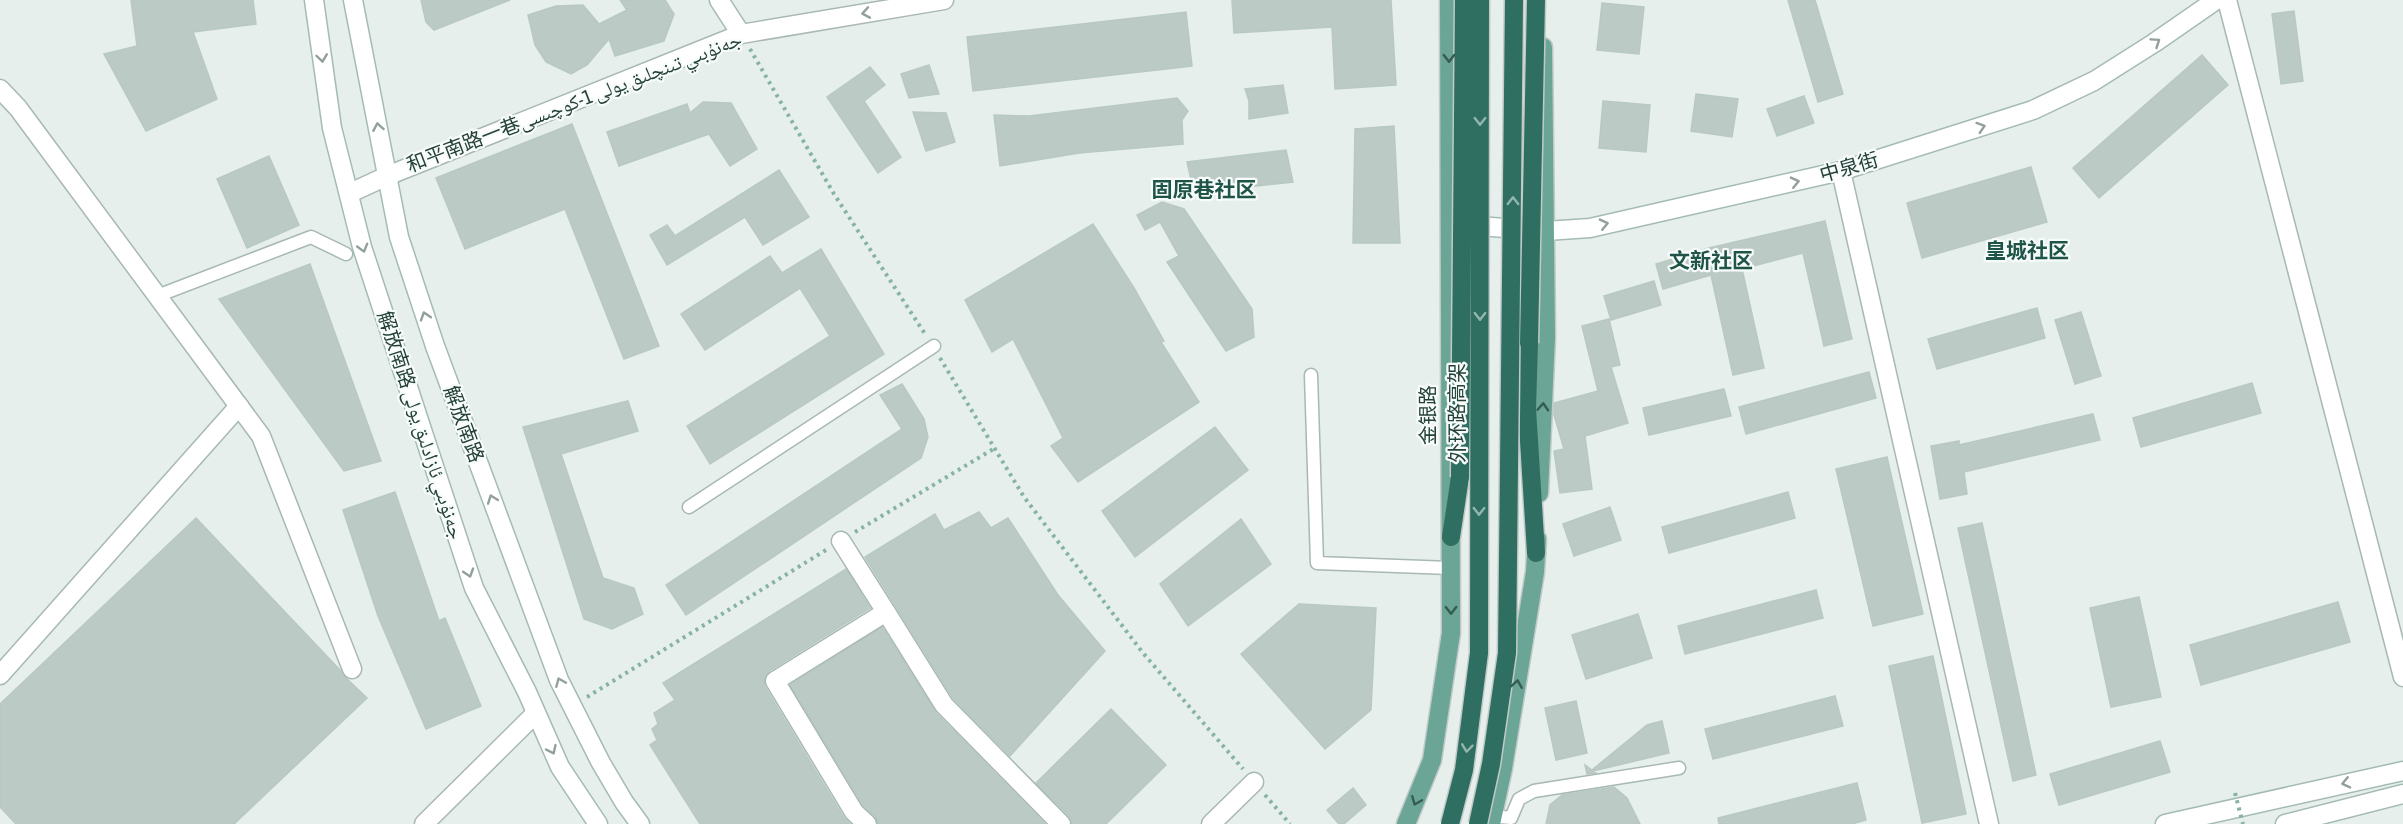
<svg xmlns="http://www.w3.org/2000/svg" width="2403" height="824" viewBox="0 0 2403 824" font-family="'Asap Condensed','Noto Naskh Arabic','Noto Sans SC',sans-serif">
  <style>
    .building { fill: #bbcac4; stroke: #b8c9c2; stroke-width: 1.5 }
    .lines { fill: none; stroke-linecap: round; stroke-linejoin: round }
    .lane-casing { stroke: #a8b8b2; stroke-width: 15 }
    .street-casing { stroke: #a8b8b2; stroke-width: 21 }
    .secondary-casing { stroke: #a4bbb3; stroke-width: 21 }
    .primary-casing { stroke: #c2cac8; stroke-width: 21 }
    .highway-casing { stroke: #c2cac8; stroke-width: 21 }
    .path { stroke: #86b3a5; stroke-width: 4; stroke-dasharray: 3 4.5; stroke-linecap: butt }
    .lane { stroke: #fff; stroke-width: 12 }
    .street { stroke: #fff; stroke-width: 18 }
    .secondary { stroke: #fff; stroke-width: 18 }
    .primary { stroke: #6aa596; stroke-width: 18 }
    .highway { stroke: #2f6f62; stroke-width: 18 }
    .highway-bridge-casing { stroke: #c2cac8; stroke-width: 21; stroke-linecap: butt }
    .path-bridge { stroke: #86b3a5; stroke-width: 4; stroke-dasharray: 3 4.5; stroke-linecap: butt }
    .highway-bridge { stroke: #2f6f62; stroke-width: 18 }
    .oneway { stroke: #92a09c }
    .oneway2 { stroke: #365b51 }
    .oneway3 { stroke: #93b5ae }
    .labels { text-anchor: middle; stroke-width: 4.5; stroke-linejoin: round; paint-order: stroke }
    .street-label { font-size: 20px; fill: #24423a; stroke: #f7fbf9 }
    .neighbourhood-label { font-size: 21px; font-weight: bold; fill: #1f5548; stroke: #f7fbf9 }
  </style>
  <rect width="100%" height="100%" fill="#e6efeb"/>
  <g class="building">
    <polygon points="131,0 253,0 256,24 193,32 217,99 146,131 104,54 137,46"/>
    <polygon points="421,0 510,0 434,30 426,22"/>
    <polygon points="620,0 665,0 674,14 664,41 615,56 609,39 587,65 571,74 546,62 535,45 528,15 556,6 583,5 599,24 627,10"/>
    <polygon points="1232,0 1391,0 1396,85 1335,89 1332,27 1234,33"/>
    <polygon points="1788,0 1815,0 1843,94 1818,102"/>
    <polygon points="1602,3 1644,7 1639,54 1597,50"/>
    <polygon points="2294,11 2303,81 2281,84 2272,14"/>
    <polygon points="1186,12 1192,66 973,91 967,37"/>
    <polygon points="2202,55 2228,85 2099,198 2073,168"/>
    <polygon points="929,65 939,94 909,98 901,74"/>
    <polygon points="870,67 885,85 864,101 901,157 878,173 827,97"/>
    <polygon points="1283,85 1288,113 1249,119 1249,101 1245,89"/>
    <polygon points="1696,94 1738,99 1732,137 1691,131"/>
    <polygon points="1804,96 1814,123 1777,136 1767,109"/>
    <polygon points="1177,98 1188,111 1182,120 1183,144 1079,153 1000,166 994,115 1029,116"/>
    <polygon points="1603,101 1650,105 1646,152 1599,148"/>
    <polygon points="703,102 731,103 757,149 730,166 709,134 619,166 607,132 687,104 690,113"/>
    <polygon points="913,112 946,113 955,142 926,151"/>
    <polygon points="572,124 659,346 624,359 565,209 465,249 436,178"/>
    <polygon points="1394,126 1400,243 1353,243 1355,129"/>
    <polygon points="1286,150 1293,182 1194,193 1187,162"/>
    <polygon points="269,156 299,225 247,248 217,179"/>
    <polygon points="2031,167 2047,222 1922,258 1907,203"/>
    <polygon points="779,170 809,217 763,245 745,217 667,265 650,235 667,225 675,236"/>
    <polygon points="1162,202 1184,209 1252,309 1254,337 1226,351 1167,262 1179,256 1160,222 1145,230 1137,215"/>
    <polygon points="1825,221 1852,339 1824,346 1803,253 1742,269 1764,368 1733,375 1711,275 1663,289 1656,264 1709,248"/>
    <polygon points="1093,224 1134,288 1164,341 1161,342 1199,402 1078,482 1051,446 1063,438 1013,339 992,352 965,300"/>
    <polygon points="821,249 884,354 710,464 687,426 830,336 800,288 705,350 681,314 770,256 782,273"/>
    <polygon points="310,264 381,461 344,471 219,299"/>
    <polygon points="1654,281 1661,305 1611,320 1604,296"/>
    <polygon points="2037,308 2045,338 1937,369 1928,339"/>
    <polygon points="2081,312 2101,376 2075,384 2055,320"/>
    <polygon points="1609,319 1620,365 1611,367 1628,423 1585,436 1592,489 1560,493 1554,451 1564,449 1554,415 1554,403 1598,391 1582,326"/>
    <polygon points="1869,372 1876,398 1746,434 1739,407"/>
    <polygon points="2252,383 2261,413 2141,447 2133,418"/>
    <polygon points="902,384 924,419 928,437 921,458 686,615 666,585 902,429 880,395"/>
    <polygon points="1724,389 1731,416 1649,435 1643,408"/>
    <polygon points="628,401 638,431 561,454 603,578 634,588 643,614 612,629 584,619 523,427"/>
    <polygon points="2093,414 2100,440 1964,472 1967,494 1940,499 1931,446 1959,441 1959,445"/>
    <polygon points="1215,427 1248,470 1135,557 1102,511"/>
    <polygon points="1887,457 1923,614 1873,626 1836,469"/>
    <polygon points="395,492 439,621 445,618 481,706 426,729 378,616 343,510"/>
    <polygon points="1788,492 1795,518 1669,553 1662,527"/>
    <polygon points="1610,507 1621,540 1574,556 1563,524"/>
    <polygon points="979,512 991,528 1008,518 1058,595 1105,651 1010,756 953,698 865,557 935,514 944,530"/>
    <polygon points="196,518 340,670 345,677 367,698 234,824 16,824 0,807 0,704"/>
    <polygon points="1241,519 1271,564 1188,626 1160,584"/>
    <polygon points="1982,523 2036,775 2013,781 1958,528"/>
    <polygon points="846,569 870,608 769,671 764,681 765,687 844,818 850,824 700,824 650,745 657,740 652,729 658,724 654,713 675,700 663,683"/>
    <polygon points="1816,590 1823,618 1685,654 1678,626"/>
    <polygon points="2139,597 2161,697 2111,707 2090,608"/>
    <polygon points="2338,602 2350,642 2201,685 2190,645"/>
    <polygon points="1299,604 1376,608 1371,710 1325,749 1241,654"/>
    <polygon points="1638,614 1652,658 1586,679 1572,635"/>
    <polygon points="882,627 936,713 1045,824 878,824 875,816 863,805 790,685"/>
    <polygon points="1933,656 1966,814 1922,823 1889,666"/>
    <polygon points="1835,696 1843,726 1713,759 1705,729"/>
    <polygon points="1576,701 1587,753 1556,760 1545,708"/>
    <polygon points="1111,709 1166,765 1106,824 1072,824 1069,816 1036,783"/>
    <polygon points="1662,721 1669,753 1593,771 1596,773 1587,774 1585,765 1592,770 1647,725"/>
    <polygon points="2160,741 2170,772 2059,805 2050,774"/>
    <polygon points="1857,783 1866,820 1852,824 1719,824 1718,818"/>
    <polygon points="1614,787 1627,798 1640,824 1546,824 1550,805 1562,795"/>
    <polygon points="1353,788 1366,805 1344,824 1339,824 1327,810"/>
  </g>
  <g class="lines">
    <g class="lane-casing">
      <g id="lane">
        <polyline points="157,296 311,237 346,254"/>
        <polyline points="1311,375 1317,563 1450,568"/>
        <polyline points="689,507 934,346"/>
        <polyline points="1492,816 1511,818 1519,799 1534,791 1679,768"/>
      </g>
    </g>
    <g class="street-casing">
      <g id="street">
        <polyline points="2227,0 2403,677"/>
        <polyline points="0,89 18,108 261,436 352,669"/>
        <polyline points="1841,171 1989,824"/>
        <polyline points="350,193 387,176 741,34 944,0"/>
        <polyline points="841,541 886,612"/>
        <polyline points="0,675 239,406"/>
        <polyline points="424,824 535,714"/>
        <polyline points="867,824 854,812 775,681 886,612 944,705 1061,824"/>
        <polyline points="1211,824 1254,782"/>
      </g>
    </g>
    <g class="secondary-casing">
      <g id="secondary">
        <polyline points="314,0 332,128 362,247 474,588 527,692 560,767 598,824"/>
        <polyline points="353,0 399,237 435,346 559,680 601,763 624,802 640,824"/>
        <polyline points="719,0 741,34"/>
        <polyline points="1464,225 1546,231 1590,228 1841,171 2033,110 2094,81 2154,43 2216,0"/>
        <polyline points="2165,824 2403,771"/>
        <polyline points="2285,824 2403,794"/>
      </g>
    </g>
    <g class="primary-casing">
      <g id="primary">
        <polyline points="1539,493 1546,337 1543,47"/>
        <polyline points="1406,824 1432,760 1451,633 1449,0"/>
        <polyline points="1491,824 1503,768 1535,572 1537,539"/>
      </g>
    </g>
    <g class="highway-casing">
      <g id="highway">
        <polyline points="1529,343 1527,409 1536,553"/>
        <polyline points="1451,537 1460,477"/>
      </g>
    </g>
    <g class="path">
      <polyline points="750,49 834,194 925,334"/>
      <polyline points="940,358 1024,497 1143,653 1243,769"/>
      <polyline points="855,532 995,448"/>
      <polyline points="587,697 826,550"/>
      <polyline points="1265,795 1290,824"/>
    </g>
    <use href="#lane" class="lane"/>
    <use href="#street" class="street"/>
    <use href="#secondary" class="secondary"/>
    <use href="#primary" class="primary"/>
    <use href="#highway" class="highway"/>
    <g class="highway-bridge-casing">
      <g id="highway-bridge">
        <polyline points="1529,343 1536,0"/>
        <polyline points="1460,477 1464,0"/>
        <polyline points="1450,824 1464,770 1479,653 1480,0"/>
        <polyline points="1478,824 1491,764 1507,653 1514,0"/>
      </g>
    </g>
    <polyline class="path-bridge" points="2235,793 2243,824"/>
    <use href="#highway-bridge" class="highway-bridge"/>
  </g>
  <defs><path id="oneway-chevron" d="M-2-3.5L2.5 0L-2 3.5" fill="none" stroke-width="1.6" stroke-linecap="round" stroke-linejoin="round" transform="scale(1.5)"/></defs>
  <g class="oneway">
    <use href="#oneway-chevron" transform="translate(866 13) rotate(170)"/>
    <use href="#oneway-chevron" transform="translate(2156 42) rotate(-34)"/>
    <use href="#oneway-chevron" transform="translate(322 58) rotate(82)"/>
    <use href="#oneway-chevron" transform="translate(378 127) rotate(-100)"/>
    <use href="#oneway-chevron" transform="translate(1981 127) rotate(-18)"/>
    <use href="#oneway-chevron" transform="translate(1795 182) rotate(-13)"/>
    <use href="#oneway-chevron" transform="translate(1604 224) rotate(-13)"/>
    <use href="#oneway-chevron" transform="translate(363 248) rotate(74)"/>
    <use href="#oneway-chevron" transform="translate(425 316) rotate(-108)"/>
    <use href="#oneway-chevron" transform="translate(492 499) rotate(-110)"/>
    <use href="#oneway-chevron" transform="translate(469 573) rotate(72)"/>
    <use href="#oneway-chevron" transform="translate(560 682) rotate(-113)"/>
    <use href="#oneway-chevron" transform="translate(552 750) rotate(65)"/>
    <use href="#oneway-chevron" transform="translate(2346 783) rotate(167)"/>
  </g>
  <g class="oneway2">
    <use href="#oneway-chevron" transform="translate(1449 58) rotate(90)"/>
    <use href="#oneway-chevron" transform="translate(1543 407) rotate(-87)"/>
    <use href="#oneway-chevron" transform="translate(1451 610) rotate(90)"/>
    <use href="#oneway-chevron" transform="translate(1517 684) rotate(-81)"/>
    <use href="#oneway-chevron" transform="translate(1416 801) rotate(112)"/>
  </g>
  <g class="oneway3">
    <use href="#oneway-chevron" transform="translate(1480 121) rotate(90)"/>
    <use href="#oneway-chevron" transform="translate(1513 201) rotate(-90)"/>
    <use href="#oneway-chevron" transform="translate(1480 316) rotate(90)"/>
    <use href="#oneway-chevron" transform="translate(1479 511) rotate(90)"/>
    <use href="#oneway-chevron" transform="translate(1467 748) rotate(97)"/>
  </g>
  <g class="labels">
    <g class="street-label">
      <text transform="translate(574 102) rotate(-21)" y="7">和平南路一巷جەنۇبىي تىنچلىق يولى 1-كوچىسى</text>
      <text transform="translate(1849 167) rotate(-16)" y="7">中泉街</text>
      <text transform="translate(1457 413) rotate(-90)" y="7">外环路高架</text>
      <text transform="translate(1428 415) rotate(-90)" y="7">金银路</text>
      <text transform="translate(464 424) rotate(70)" y="7">解放南路</text>
      <text transform="translate(421 425) rotate(72)" y="7">解放南路 جەنۇبىي ئازادلىق يولى</text>
    </g>
    <g class="neighbourhood-label">
      <text x="1204" y="197">固原巷社区</text>
      <text x="2027" y="258">皇城社区</text>
      <text x="1711" y="268">文新社区</text>
    </g>
  </g>
</svg>
